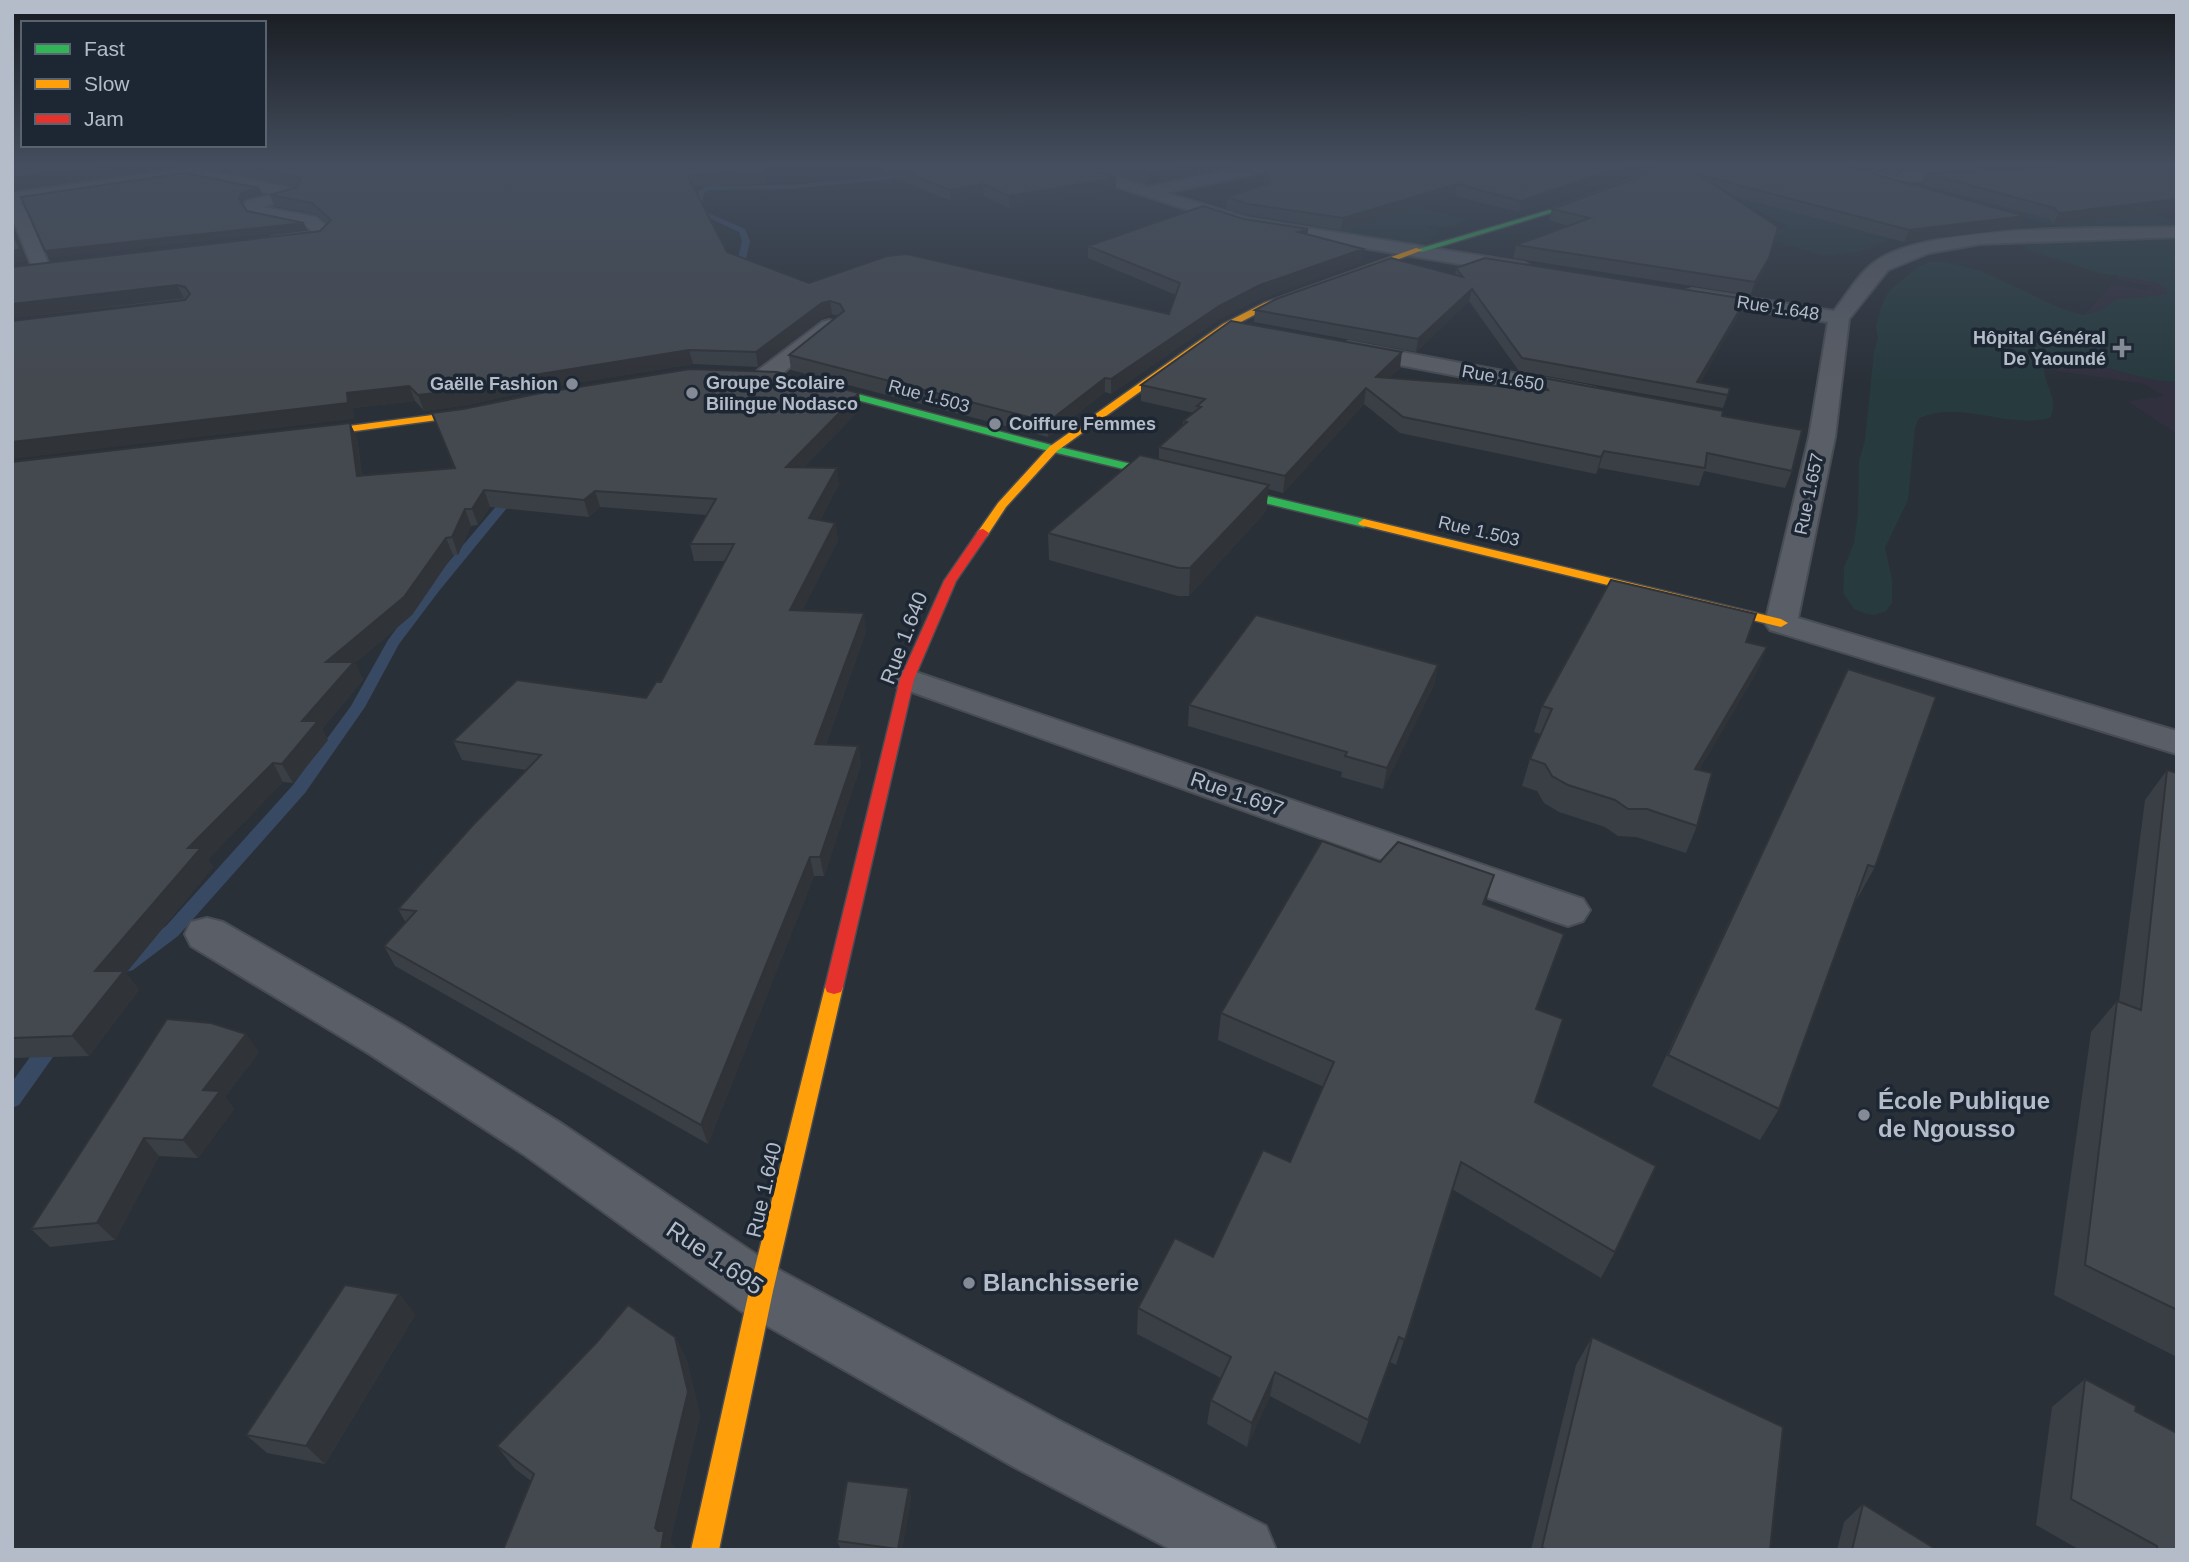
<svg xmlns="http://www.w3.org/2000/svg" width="2189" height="1562" viewBox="0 0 2189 1562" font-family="Arial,sans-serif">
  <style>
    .medical { fill: #31303e }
    .green { fill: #273a3e }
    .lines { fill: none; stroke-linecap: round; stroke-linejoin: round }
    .stream { fill: #384963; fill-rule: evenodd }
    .street-casing { stroke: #484c53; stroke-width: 4 }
    .fast-casing { stroke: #484c53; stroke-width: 3 }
    .slow-casing { stroke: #484c53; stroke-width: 3 }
    .jam-casing { stroke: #484c53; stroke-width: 3 }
    .street { fill: #5a5e66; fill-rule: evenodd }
    .fast { fill: #30b455; fill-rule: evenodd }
    .slow { fill: #ff9f0a; fill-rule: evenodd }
    .jam { fill: #e5322d; fill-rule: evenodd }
    .wall { fill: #3a3f45 }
    .shaded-wall { fill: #303338 }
    .building { fill: #444950; stroke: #303338; stroke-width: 2 }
    .poi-dot { fill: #848b96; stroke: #1d2633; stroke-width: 2.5 }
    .labels { text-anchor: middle; stroke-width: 7; stroke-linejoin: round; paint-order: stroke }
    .far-street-label { font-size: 18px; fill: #b4bcc9; stroke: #1d2633 }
    .far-poi-label { font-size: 18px; font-weight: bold; fill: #b4bcc9; stroke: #1d2633; text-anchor: end }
    .street-label { font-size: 21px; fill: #b4bcc9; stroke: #1d2633 }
    .near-poi-label { font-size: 24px; font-weight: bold; fill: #b4bcc9; stroke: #1d2633; text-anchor: start }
    .near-street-label { font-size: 24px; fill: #b4bcc9; stroke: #1d2633 }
  </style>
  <rect width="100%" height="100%" fill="#2a3038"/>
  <polygon class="medical" points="2121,274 2177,276 2177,434 2127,401 2164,396 2144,384 2057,371 2077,324 2112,284 2147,290 2150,286 2116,279"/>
  <g class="green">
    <polygon points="1708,169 1914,230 1857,252 1826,256 1763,238 1787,226 1738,200 1660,183"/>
    <polygon points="2021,176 2124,202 2177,223 2177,229 2068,230 1893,180"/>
    <polygon points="1415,207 1468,219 1452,228 1424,226 1440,232 1427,242 1397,246 1287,227 1308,217"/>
    <path d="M2177 235V382C2133 381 2094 357 2051 361L2045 364C2040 384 2061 395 2050 418 2006 429 1963 400 1919 418L1915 428 1908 500 1885 548 1892 579V603L1886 611 1874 615 1864 613 1854 609 1843 593 1844 567 1854 543 1858 513 1859 461 1865 440 1874 351 1878 339 1876 327 1882 305 1889 291 1919 266 1930 262H1947L1981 271 2062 309 2083 315 2100 311 2115 300 2168 294 2166 288 2154 282 2099 273 2031 251 2024 246 2044 242Z"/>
  </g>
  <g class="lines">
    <g class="stream">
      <polygon points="725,174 730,175 715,186 791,185 914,174 917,176 791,189 709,190 704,193 701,210 745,229 750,241 744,268 730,273 726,271 736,267 742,241 739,232 694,211 699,191"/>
      <polygon points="514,489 520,492 439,591 399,644 365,707 305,793 178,936 133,970 126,972 119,970 117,965 119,960 166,926 293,785 351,706 388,640 429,585 510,490"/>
      <polygon points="53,1033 60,1035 63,1041 60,1047 19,1105 12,1108 12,1082 46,1035"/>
    </g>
    <g class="street-casing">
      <g id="street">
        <polygon points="216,164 222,168 214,172 301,190 303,193 301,196 263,207 316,217 333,232 323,241 317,242 272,245 269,241 272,237 313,232 305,225 250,215 244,205 246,201 274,194 188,177 20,202 28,215 50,267 41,273 32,267 12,217 12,193"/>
        <polygon points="1053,164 1076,164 1148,187 1256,164 1286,164 1278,169 1166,193 1247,218 1525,263 1535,269 1525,275 1244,228 1056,167"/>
        <polygon points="1976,169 1981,171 1984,174 1981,177 1873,183 1865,178 1873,173"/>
        <path d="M2177 227V237L1980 244 1929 253 1888 270 1849 319 1835 437 1798 618 2177 731V754L1770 630 1765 623 1809 437 1828 322 1692 301 1685 299 1682 295 1685 291 1692 289 1834 311C1846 296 1859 273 1875 262 1927 223 2108 229 2177 227Z"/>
        <polygon points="829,320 836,322 840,326 836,330 773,381 757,381 753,376 757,371 822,322"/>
        <polygon points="1349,342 1589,387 1597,389 1601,394 1597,399 1589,401 1341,354 1338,349 1341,344"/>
        <polygon points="907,669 1583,899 1590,910 1583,921 1568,926 1553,921 895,686 890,679 895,672"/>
        <polygon points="207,918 223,922 402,1025 559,1122 781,1271 1060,1421 1266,1526 1276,1550 1172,1550 1014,1467 741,1311 523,1154 368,1053 191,946 185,934 191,922"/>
      </g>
    </g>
    <g class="fast-casing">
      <g id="fast">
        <polygon points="1672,164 1681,164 1557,211 1422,252 1415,250 1553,209"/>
        <polygon points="808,381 1055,446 1364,519 1370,523 1364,527 1049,451 805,386 805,382"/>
      </g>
    </g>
    <g class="slow-casing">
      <g id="slow">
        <polygon points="1416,248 1423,250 1270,307 1229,328 1057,451 1006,507 987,536 983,537 977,533 998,503 1049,447 1223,324 1264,303"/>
        <polygon points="486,408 491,411 490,413 303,438 298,435 303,432"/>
        <polygon points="1364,519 1781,619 1788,623 1781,627 1360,525 1358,523"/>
        <polygon points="834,980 841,982 843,987 773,1291 719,1550 691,1550 749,1291 825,987 827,982"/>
      </g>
    </g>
    <g class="jam-casing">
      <polygon id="jam" points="983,529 989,533 956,581 914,679 843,987 841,992 834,994 827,992 825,987 900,679 944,581 979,530"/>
    </g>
    <use href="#street" class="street"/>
    <use href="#fast" class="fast"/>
    <use href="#slow" class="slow"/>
    <use href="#jam" class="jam"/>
  </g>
  <g class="wall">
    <polygon points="219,164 778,164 766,165 766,184 693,186 727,252 809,283 1169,314 1176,295 1088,258 1088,246 1244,219 1308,234 1361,262 1259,299 1218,320 1111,394 1105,392 1048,437 791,370 789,355 838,316 832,314 824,317 758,367 693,364 544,388 468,405 424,411 415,401 353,408 354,419 185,300 186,299 12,318 320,231 327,224 316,214 274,206 270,195 298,187 222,171"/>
    <polygon points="881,164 1071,164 1116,189 1009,208 984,196 951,201 882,173"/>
    <polygon points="1085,164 1243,164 1147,184"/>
    <polygon points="1264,164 1656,164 1519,212 1455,196 1341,230 1248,215 1226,209 1227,197 1265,184 1263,175"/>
    <polygon points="1673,164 2020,228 1904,242 1730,195 1764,271 1750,295 1513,258 1516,245 1569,226 1549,220 1552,209"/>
    <polygon points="1849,164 2177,164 2053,225 2049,219 1921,184 1925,173 2074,166 2071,164 1906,169 1896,177"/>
    <polygon points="1456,268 1746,299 1741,311 1700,383 1730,388 1723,408 1519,371 1469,301 1416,352 1254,322 1255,310 1455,275"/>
    <polygon points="1400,368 1389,378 1535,389 1538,377 1722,416 1792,471 1785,488 1704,471 1699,486 1599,468 1596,474 1400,433 1364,404 1283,493 1268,489 1266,511 1189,596 1178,596 1049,560 1048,533 1159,459 1159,447 1183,426 1183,421 1194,413 1141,401 1141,385"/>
    <polygon points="861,408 804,467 839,484 820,520 835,523 838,540 802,611 866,631 826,744 858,746 861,764 824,876 814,876 708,1144 395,966 384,946 406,923 398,909 526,770 462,760 453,741 646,698 661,682 725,561 694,561 690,544 707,515 600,507 589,517 490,507 478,525 471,526 458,555 453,555 412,615 355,663 363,680 322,729 328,740 293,783 283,782 208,859 213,867 126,973 139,990 89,1056 12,1058 12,462 350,423 357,438 362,475 454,468 432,413"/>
    <polygon points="1767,647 1756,673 1699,770 1697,826 1686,853 1636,837 1618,836 1605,827 1559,812 1544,803 1537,791 1522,786 1530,759 1541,734 1534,732 1542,706"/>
    <polygon points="1438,665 1434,685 1383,789 1341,777 1342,772 1188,726 1189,705"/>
    <polygon points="1834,698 1875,867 1857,899 1856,898 1779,1109 1760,1140 1652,1086"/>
    <polygon points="2167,770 2177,773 2177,1357 2054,1295 2091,1032 2117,1001 2119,1001 2145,800"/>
    <polygon points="1485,905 1536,1009 1535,1102 1615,1252 1601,1278 1452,1189 1396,1365 1390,1362 1360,1444 1270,1396 1247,1447 1207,1424 1211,1400 1221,1378 1137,1334 1138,1308 1213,1257 1290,1162 1324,1087 1218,1040 1221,1013"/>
    <polygon points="167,1019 259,1052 225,1097 234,1109 198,1158 159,1156 115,1240 50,1247 31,1229"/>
    <polygon points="399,1294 415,1315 325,1464 267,1453 246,1435"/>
    <polygon points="675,1337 687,1361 700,1416 670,1541 676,1550 503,1550 531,1481 514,1468 497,1446"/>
    <polygon points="1592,1337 1770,1550 1531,1550 1576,1365"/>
    <polygon points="2085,1379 2135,1411 2177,1550 2080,1550 2036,1525 2052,1407"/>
    <polygon points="909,1488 911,1498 902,1550 841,1550 837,1541"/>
    <polygon points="1863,1504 1937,1550 1837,1550 1844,1522"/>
  </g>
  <g class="shaded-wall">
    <polygon points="117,164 197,164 12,190 12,178"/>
    <polygon points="1192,164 1243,164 1147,184 1148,173"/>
    <polygon points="1628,164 1656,164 1519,212 1521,201"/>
    <polygon points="1903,164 1908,164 1906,169 1896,177 1900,166"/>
    <polygon points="1116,178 1116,189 1009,208 1009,196"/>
    <polygon points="983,184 984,196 951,201 950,190"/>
    <polygon points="1457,184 1455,196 1341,230 1343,218"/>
    <polygon points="259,188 262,194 244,200 242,206 239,199 241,193"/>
    <polygon points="2177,199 2177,210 2053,225 2059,213"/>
    <polygon points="2025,216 2020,228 1904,242 1909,230"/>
    <polygon points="304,223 307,230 49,258 45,251"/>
    <polygon points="12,225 26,262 12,265"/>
    <polygon points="1308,229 1307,241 1298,232"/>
    <polygon points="1363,249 1361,262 1259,299 1218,320 1111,394 1111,379 1219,306 1260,285"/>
    <polygon points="1769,258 1764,271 1750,295 1755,282"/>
    <polygon points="177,285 184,298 12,318 12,304"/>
    <polygon points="1472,289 1469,301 1416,352 1418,339"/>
    <polygon points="1746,299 1741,311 1697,389 1697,382"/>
    <polygon points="830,301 832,314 824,317 758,367 756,352 822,303"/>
    <polygon points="689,350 693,364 544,388 468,405 424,411 418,395 540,374"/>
    <polygon points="1402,352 1400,368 1374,392 1376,377"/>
    <polygon points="1105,378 1105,392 1048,437 1048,422"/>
    <polygon points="409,386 415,401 353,408 354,419 12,459 12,442 347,393"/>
    <polygon points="1366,388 1364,404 1283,493 1285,476"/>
    <polygon points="859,393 861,408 789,483 786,467"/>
    <polygon points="350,423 357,438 364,492 357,476"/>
    <polygon points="1604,451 1599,468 1596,474 1601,457"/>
    <polygon points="837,468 839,484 812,535 809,518"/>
    <polygon points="1269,485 1266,511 1189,596 1190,568"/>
    <polygon points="484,490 490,507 478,525 472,509"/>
    <polygon points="595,491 600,507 589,517 584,500"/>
    <polygon points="465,509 471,526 458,555 452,537"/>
    <polygon points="835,523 838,540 794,628 790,610"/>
    <polygon points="446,538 453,555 412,615 355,663 363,680 322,729 328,740 293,783 282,764 302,721 326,662"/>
    <polygon points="864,613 866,631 819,763 815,744"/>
    <polygon points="1767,647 1756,673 1684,796 1695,769"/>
    <polygon points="1438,665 1434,685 1383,789 1387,768"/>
    <polygon points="858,746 861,764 824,876 820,857"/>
    <polygon points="273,763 283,782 208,859 213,867 126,973 139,990 89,1056 72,1036 95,971 188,848"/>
    <polygon points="810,857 814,876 708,1144 701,1125"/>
    <polygon points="1494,875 1486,902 1475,932 1483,904"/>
    <polygon points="246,1034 259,1052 225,1097 234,1109 198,1158 183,1140 203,1090"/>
    <polygon points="144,1138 159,1156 115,1240 97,1223"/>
    <polygon points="399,1294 415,1315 325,1464 306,1446"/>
    <polygon points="675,1337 687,1361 700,1416 670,1541 676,1550 661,1550 655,1528"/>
    <polygon points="1275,1372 1270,1396 1247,1447 1252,1423"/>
    <polygon points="909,1488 911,1498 902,1550 898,1550"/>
  </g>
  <g class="building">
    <polygon points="12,164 117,164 12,178"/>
    <polygon points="236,164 764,164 765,173 687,175 727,252 809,283 887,256 907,254 1169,314 1180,283 1088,246 1203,206 1244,219 1308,229 1298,232 1363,249 1260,285 1219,306 1111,379 1105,378 1048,422 789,355 844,311 840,304 830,301 822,303 756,352 689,350 540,374 462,390 418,395 409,386 347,393 348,403 12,442 12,321 185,300 190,294 185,287 177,285 12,304 12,267 313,232 320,231 331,220 312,203 270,195 297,187 301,180 297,176"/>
    <polygon points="886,164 1071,164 1116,178 1009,196 983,184 950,190"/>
    <polygon points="1118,164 1192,164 1148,173"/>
    <polygon points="1264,164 1628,164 1521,201 1457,184 1343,218 1248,204 1227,197 1269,183"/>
    <polygon points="1673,164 1838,164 2025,216 1909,230 1700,175 1778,227 1769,258 1755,282 1516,245 1590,218 1552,209"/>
    <polygon points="2085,164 2177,164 2177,199 2059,213 2054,208 1925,173 2083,166"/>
    <polygon points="185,173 259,188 241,193 239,199 247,211 304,223 45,251 21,197"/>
    <polygon points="12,230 20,249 12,251"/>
    <polygon points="1391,258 1463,277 1456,268 1485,258 1746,299 1697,382 1730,388 1728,395 1522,358 1472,289 1418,339 1255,310 1276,299"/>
    <polygon points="1231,321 1402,352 1376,377 1548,390 1538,377 1723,411 1722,416 1802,430 1792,471 1707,453 1705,468 1604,451 1601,457 1403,417 1366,388 1285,476 1159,447 1187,422 1183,421 1201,407 1197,406 1205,399 1141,385"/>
    <polygon points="690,369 777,372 859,393 786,467 837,468 809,518 835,523 790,610 864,613 815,744 858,746 820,857 810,857 701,1125 384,946 416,911 398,909 472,826 541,755 453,741 517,680 646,698 656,682 661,682 734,544 690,544 716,499 595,491 584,500 484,490 472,509 465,509 452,537 446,538 404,597 326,662 354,662 302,721 318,721 282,764 273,763 188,848 201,848 95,971 124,971 72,1036 12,1038 12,462 350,423 357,476 455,468 432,413 463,409 541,393"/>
    <polygon points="1140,455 1269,485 1190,568 1179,568 1048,533"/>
    <polygon points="1611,580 1756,614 1746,642 1767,647 1695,769 1712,773 1697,826 1647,809 1628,809 1615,800 1568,785 1552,776 1545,764 1530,759 1552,709 1542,706"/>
    <polygon points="1256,615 1438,665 1387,768 1345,756 1347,752 1189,705"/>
    <polygon points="1848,669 1936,697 1875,867 1868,865 1779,1109 1668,1055"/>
    <polygon points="2167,770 2177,773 2177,1310 2085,1265 2117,1001 2141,1010"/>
    <polygon points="1322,841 1380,862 1398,842 1494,875 1483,904 1564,934 1536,1009 1563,1019 1535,1102 1656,1166 1615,1252 1461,1162 1405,1340 1399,1337 1368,1420 1275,1372 1252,1423 1211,1400 1231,1357 1138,1308 1175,1238 1213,1257 1263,1150 1290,1162 1334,1062 1221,1013"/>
    <polygon points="167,1019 211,1023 246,1034 203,1090 220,1091 183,1140 144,1138 97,1223 31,1229"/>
    <polygon points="345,1285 399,1294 306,1446 246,1435"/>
    <polygon points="628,1305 675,1337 688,1392 655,1528 658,1531 664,1531 661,1550 503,1550 534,1474 497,1446 597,1342"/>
    <polygon points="1592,1337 1783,1427 1770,1550 1547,1550 1542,1547"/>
    <polygon points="2085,1379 2136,1406 2135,1411 2177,1433 2177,1550 2157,1550 2157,1546 2071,1499"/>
    <polygon points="847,1481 909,1488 898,1549 837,1541"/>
    <polygon points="1863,1504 1937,1550 1852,1550"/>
  </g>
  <linearGradient id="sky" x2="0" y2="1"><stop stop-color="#171a1f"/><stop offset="0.43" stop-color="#444e5e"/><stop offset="1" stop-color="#444e5e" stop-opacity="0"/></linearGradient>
  <rect width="2189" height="383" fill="url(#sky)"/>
  <g class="poi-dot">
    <path d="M2118.5 337.5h7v7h7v7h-7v7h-7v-7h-7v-7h7z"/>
    <circle cx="572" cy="384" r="7"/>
    <circle cx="692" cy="393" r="7"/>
    <circle cx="995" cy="424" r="7"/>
    <circle cx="1864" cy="1115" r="7"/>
    <circle cx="969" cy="1283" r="7"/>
  </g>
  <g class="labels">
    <g class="far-street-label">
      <text transform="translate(1778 308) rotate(9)" y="6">Rue 1.648</text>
      <text transform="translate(1503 378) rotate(10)" y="6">Rue 1.650</text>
      <text transform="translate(929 396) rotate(15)" y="6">Rue 1.503</text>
      <text transform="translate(1809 494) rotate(-78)" y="6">Rue 1.657</text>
      <text transform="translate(1479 531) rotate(13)" y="6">Rue 1.503</text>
    </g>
    <g class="far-poi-label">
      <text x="2106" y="344">Hôpital Général<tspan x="2106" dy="21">De Yaoundé</tspan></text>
      <text x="706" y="389" text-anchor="start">Groupe Scolaire<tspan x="706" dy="21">Bilingue Nodasco</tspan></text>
      <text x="558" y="390">Gaëlle Fashion</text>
      <text x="1009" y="430" text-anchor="start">Coiffure Femmes</text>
    </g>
    <g class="street-label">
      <text transform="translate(904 638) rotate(-69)" y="7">Rue 1.640</text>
      <text transform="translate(1237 794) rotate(19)" y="7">Rue 1.697</text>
      <text transform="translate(764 1190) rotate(-77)" y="7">Rue 1.640</text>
    </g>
    <g class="near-poi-label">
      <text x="1878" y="1109">École Publique<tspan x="1878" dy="28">de Ngousso</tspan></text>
      <text x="983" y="1291">Blanchisserie</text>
    </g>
    <g class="near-street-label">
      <text transform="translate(715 1258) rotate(34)" y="8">Rue 1.695</text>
    </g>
  </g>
  <rect width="2189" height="1562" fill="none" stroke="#b4bcc9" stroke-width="28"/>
  <rect x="21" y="21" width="245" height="126" fill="#1d2633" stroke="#59626f" stroke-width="2"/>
  <rect x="35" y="44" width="35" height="10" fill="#30b455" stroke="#59626f" stroke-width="2"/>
  <text x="84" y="56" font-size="21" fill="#b4bcc9">Fast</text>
  <rect x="35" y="79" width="35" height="10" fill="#ff9f0a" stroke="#59626f" stroke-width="2"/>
  <text x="84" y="91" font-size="21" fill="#b4bcc9">Slow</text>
  <rect x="35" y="114" width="35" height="10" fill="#e5322d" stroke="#59626f" stroke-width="2"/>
  <text x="84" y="126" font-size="21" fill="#b4bcc9">Jam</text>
</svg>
